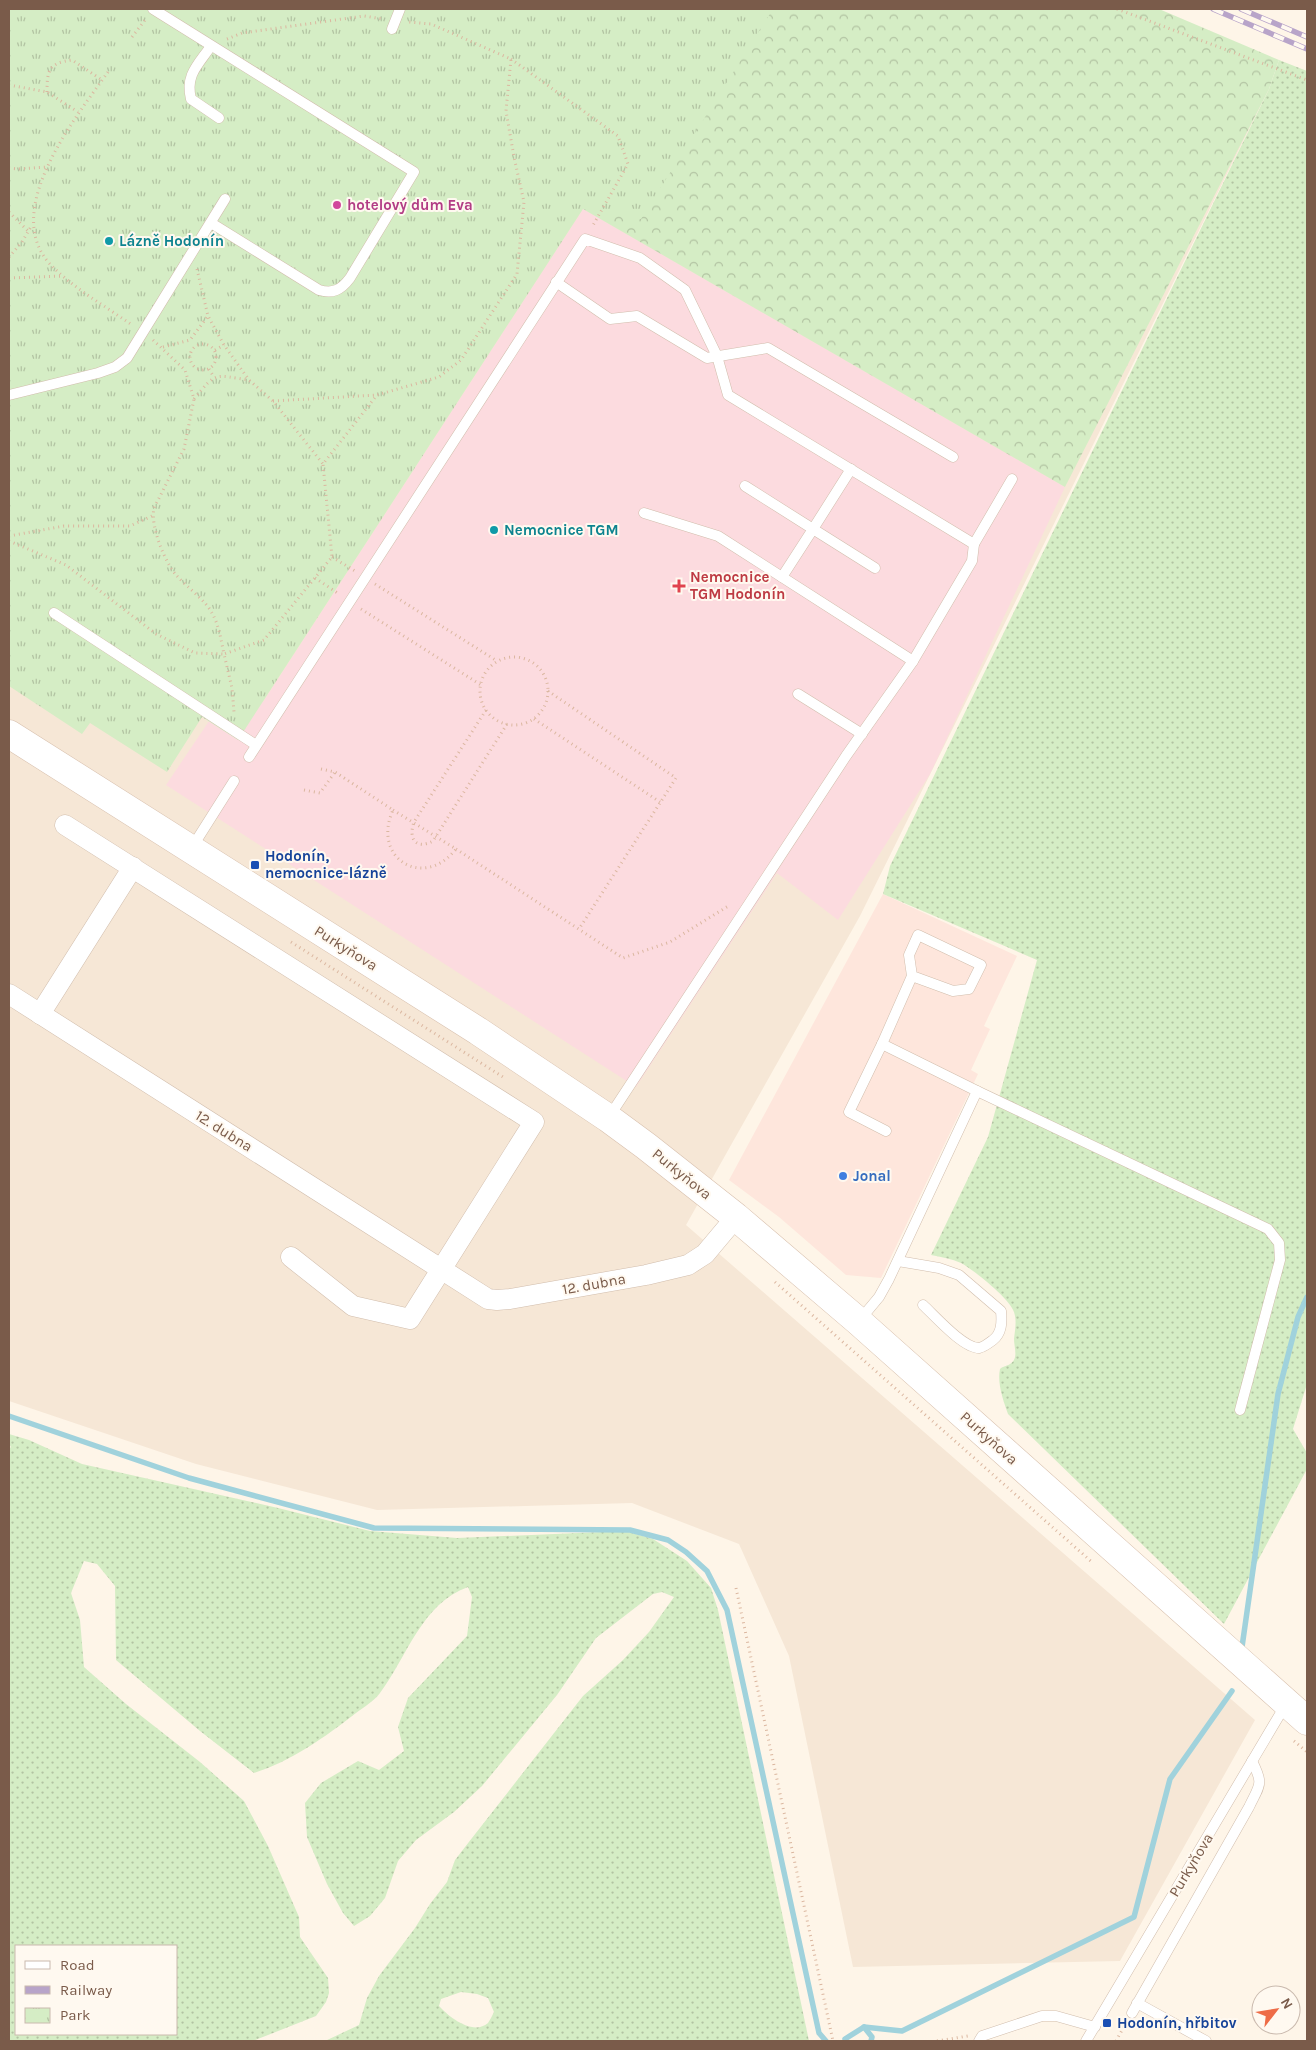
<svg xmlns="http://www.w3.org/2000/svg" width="1316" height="2050" viewBox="0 0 1316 2050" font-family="Karla,sans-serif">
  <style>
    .residential { fill: #f6e7d6 }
    .commercial { fill: #fee6dc }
    .medical { fill: #fcdbdf }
    .grass { fill: url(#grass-dots); fill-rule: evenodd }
    .forest { fill: url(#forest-crowns) }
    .park { fill: url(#park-tufts) }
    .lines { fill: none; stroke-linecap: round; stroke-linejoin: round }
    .stream { stroke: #a0d2dc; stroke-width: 5.5 }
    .lane-casing { stroke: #d1bdac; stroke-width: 11 }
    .street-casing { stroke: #d1bdac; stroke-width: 21 }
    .secondary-casing { stroke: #d7bfac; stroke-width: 29 }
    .path { stroke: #dbb7a0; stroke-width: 3; stroke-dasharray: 1 4; stroke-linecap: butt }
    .lane { stroke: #fff; stroke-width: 10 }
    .street { stroke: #fff; stroke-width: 20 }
    .secondary { stroke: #fff; stroke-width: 28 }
    .rail-casing { stroke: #b8a4c9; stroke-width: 5.5 }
    .rail { stroke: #fff9f0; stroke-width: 4; stroke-dasharray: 11; stroke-linecap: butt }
    .hotel-dot { fill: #d1479c; stroke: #fff9f0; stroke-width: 2 }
    .culture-dot { fill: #0f9aa8; stroke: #fff9f0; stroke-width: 2 }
    .health-dot { fill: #e0444e; stroke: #fff9f0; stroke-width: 2 }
    .transit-dot { fill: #1a4fb4; stroke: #fff9f0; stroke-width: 2 }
    .shop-dot { fill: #3f7fe0; stroke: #fff9f0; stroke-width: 2 }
    .labels { text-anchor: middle; stroke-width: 4; stroke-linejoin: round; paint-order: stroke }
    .hotel-label { font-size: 15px; font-weight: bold; fill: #b23c85; stroke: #fff9f0; text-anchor: start }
    .culture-label { font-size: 15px; font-weight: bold; fill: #0d838f; stroke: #fff9f0; text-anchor: start }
    .health-label { font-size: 15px; font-weight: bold; fill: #be3a42; stroke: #fff9f0; text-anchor: start }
    .transit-label { font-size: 15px; font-weight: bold; fill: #164399; stroke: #fff9f0; text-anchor: start }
    .street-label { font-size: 15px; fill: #7a5b4a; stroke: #fff9f0 }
    .shop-label { font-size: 15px; font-weight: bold; fill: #366cbe; stroke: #fff9f0; text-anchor: start }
  </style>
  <defs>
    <pattern id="grass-dots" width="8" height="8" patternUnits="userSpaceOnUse" patternTransform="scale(1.25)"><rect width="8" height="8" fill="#d5edc5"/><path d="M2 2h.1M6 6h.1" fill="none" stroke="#b2c3a2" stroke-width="1.8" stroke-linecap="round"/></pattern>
    <pattern id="forest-crowns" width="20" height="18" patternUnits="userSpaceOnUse" patternTransform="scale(1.25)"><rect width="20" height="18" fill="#d5edc5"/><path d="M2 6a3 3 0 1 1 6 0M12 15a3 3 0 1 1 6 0" fill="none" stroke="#b2c3a2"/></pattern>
    <pattern id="park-tufts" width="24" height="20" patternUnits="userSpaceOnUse" patternTransform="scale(1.25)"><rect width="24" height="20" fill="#d5edc5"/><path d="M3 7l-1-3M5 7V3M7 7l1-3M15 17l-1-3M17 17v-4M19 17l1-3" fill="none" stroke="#b2c3a2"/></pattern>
  </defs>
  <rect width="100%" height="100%" fill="#fef5e8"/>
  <polygon class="residential" points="9,9 1269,89 860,916 686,1225 1255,1720 1120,1961 853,1967 789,1656 739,1544 632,1503 377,1510 196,1464 9,1401"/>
  <polygon class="commercial" points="883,894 1017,956 984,1026 990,1029 971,1070 978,1074 881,1278 846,1275 779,1217 729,1180"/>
  <polygon class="medical" points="583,209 1065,487 930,774 838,920 777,873 636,1087 166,785 234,684 263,702"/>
  <g class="grass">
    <path d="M1279 60 1307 71V1384L1293 1429 1307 1453V1469L1224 1624 1008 1414C1003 1400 997 1383 1000 1369 1003 1366 1007 1366 1010 1364 1019 1359 1014 1347 1014 1339 1015 1330 1017 1321 1014 1312 1010 1299 974 1270 961 1263 952 1259 941 1257 931 1255L988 1137 1037 960 883 894 890 866 1269 89Z"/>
    <path d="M9 1434 29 1440 82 1464 278 1508 370 1531 457 1538 625 1531 653 1539 687 1561 711 1588 718 1610 809 2041H325L359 2025 367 1998 379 1976 415 1928 430 1904 447 1882 455 1860 472 1838 583 1696 623 1660 649 1632 674 1597 662 1592 653 1594 596 1638 557 1695 482 1786 454 1812 416 1840 398 1861 385 1898 370 1916 354 1926 343 1913 327 1884 307 1837 305 1803 321 1783 358 1761 379 1770 404 1751 398 1727 408 1698 467 1636 472 1597 468 1587C422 1603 407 1657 380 1693 374 1701 364 1707 356 1713 325 1737 292 1761 254 1773L200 1731 116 1660 115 1586 97 1564 84 1561 71 1593 80 1620 84 1667 126 1704 200 1762 244 1801 268 1846 299 1917 300 1937 328 1978 329 1993 326 2002 316 2016 253 2041H9V1449L11 1447 9 1444ZM16 1946H176V2034H16ZM461 1992 477 1994 488 1998 494 2012C492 2016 490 2020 488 2023 473 2036 449 2017 439 2006L441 1999Z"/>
  </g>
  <polygon class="forest" points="521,9 1159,9 1279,60 1269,89 1065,487 583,209"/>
  <polygon class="park" points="9,9 773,9 641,219 583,209 238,740 202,717 167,772 90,723 82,734 9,686"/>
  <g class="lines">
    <g class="stream">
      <polyline points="9,1416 189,1478 374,1528 630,1530 668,1540 686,1552 707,1571 727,1610 819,2033 826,2041"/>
      <polyline points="1242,1647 1278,1394 1298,1317 1307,1297"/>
      <polyline points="864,2027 872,2037 871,2041"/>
      <polyline points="845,2039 864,2027 902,2031 1134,1917 1170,1779 1232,1691"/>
    </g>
    <g class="lane-casing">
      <g id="lane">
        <path d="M153 9 414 172 350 278C341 290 333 294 319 290L211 223"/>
        <polyline points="392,29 400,9"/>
        <path d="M211 46C198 65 185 75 191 99L219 118"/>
        <polyline points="556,282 610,319 637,316 707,358 768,348 953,457"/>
        <polyline points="9,395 98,373 115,367 127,358 225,199"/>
        <polyline points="745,486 813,529 851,469"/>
        <polyline points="782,577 813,529 875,568"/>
        <polyline points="54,613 256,745"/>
        <polyline points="913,661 972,561 974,544"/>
        <polyline points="798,694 862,734"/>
        <polyline points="249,757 585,239 640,258 685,290 717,356 728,395 974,544 1012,479"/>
        <polyline points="191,849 234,781"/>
        <polyline points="882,1044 912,976 953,991 969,989 981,965 918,935 909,955 912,976"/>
        <polyline points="977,1091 1268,1229 1279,1243 1280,1260 1240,1410"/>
        <polyline points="609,1117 846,756 913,661 718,536 644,513"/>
        <path d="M898 1261 939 1268 959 1275 1001 1311C1002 1322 1002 1333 993 1340 989 1343 984 1347 979 1348 963 1348 935 1316 923 1305"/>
        <polyline points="859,1321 879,1297 889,1279 977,1091 882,1044 849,1112 886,1131"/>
        <polyline points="1137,2003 1206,2041"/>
        <path d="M1132 2013 1249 1807C1260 1784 1264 1785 1252 1761"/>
        <polyline points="979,2041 982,2036 1042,2016 1056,2016 1095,2027"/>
        <polyline points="1086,2041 1286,1704"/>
      </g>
    </g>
    <g class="street-casing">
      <g id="street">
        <polyline points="65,825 534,1122 410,1319 353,1306 291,1257"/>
        <polyline points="9,994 488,1299 497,1300 510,1299 646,1275 688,1265 705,1254 736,1217"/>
        <polyline points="40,1014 133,867"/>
      </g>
    </g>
    <g class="secondary-casing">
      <polyline id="secondary" points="9,734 478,1031 608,1118 646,1146 736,1217 858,1321 1307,1721"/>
    </g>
    <g class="path">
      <polyline points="1117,9 1307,80"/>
      <polyline points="132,37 145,20"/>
      <polyline points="227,39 242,33 364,16 383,19"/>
      <polyline points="511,59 618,136 628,164 592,227"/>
      <path d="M108 72C77 116 0 210 50 264 73 288 105 306 132 325"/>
      <polyline points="9,85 47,92 78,112"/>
      <path d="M47 92C47 70 49 63 72 60L102 80"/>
      <polyline points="9,168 18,169 47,167"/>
      <polyline points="9,212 28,231"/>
      <polyline points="9,257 22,242 32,225"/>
      <polyline points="197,269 208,316 224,345 249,380 273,401 323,464"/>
      <polyline points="9,278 64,276"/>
      <path d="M153 340 185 370 194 399 184 449 154 508C150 526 165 563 177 576 187 587 206 601 212 613 219 625 221 640 224 654L264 640 332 557 323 464 377 395 439 377 461 360 517 274 524 202 514 157 506 111 511 59 431 24 409 22"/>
      <circle cx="203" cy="357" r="13"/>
      <polyline points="163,347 190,340 208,316"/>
      <polyline points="215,350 224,345"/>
      <polyline points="209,369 214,377"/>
      <path d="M194 399C217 371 214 375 249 380"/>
      <polyline points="273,401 377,395"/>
      <polyline points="9,536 64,526 130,526 152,516"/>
      <polyline points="9,541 66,565 156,634 195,653 224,654 232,688 234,712"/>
      <polyline points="332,557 355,571"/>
      <polyline points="315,578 339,594"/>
      <polyline points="375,584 497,661"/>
      <polyline points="361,609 481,685"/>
      <circle cx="514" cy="691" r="34"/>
      <polyline points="548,691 676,778 579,929"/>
      <path d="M486 710 414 822C408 839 416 850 433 841L507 724"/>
      <polyline points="534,719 660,802"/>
      <polyline points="321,769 335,772 393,810"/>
      <polyline points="304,790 320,793 335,772"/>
      <path d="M393 810 456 849C424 890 371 859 393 810Z"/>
      <polyline points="456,849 623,958 670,942 730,905"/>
      <polyline points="291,942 503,1077"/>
      <polyline points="775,1282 1093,1563"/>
      <polyline points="736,1588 833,2041"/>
      <polyline points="1294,1741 1307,1752"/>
      <polyline points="937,2041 968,2036"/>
      <polyline points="1116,2041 1126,2023"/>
    </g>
    <use href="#lane" class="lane"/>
    <use href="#street" class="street"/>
    <use href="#secondary" class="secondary"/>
    <g class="rail-casing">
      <g id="rail">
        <polyline points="1213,9 1307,49"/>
        <polyline points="1241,9 1307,37"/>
      </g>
    </g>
    <use href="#rail" class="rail"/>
  </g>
  <circle class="hotel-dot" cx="337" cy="205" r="5"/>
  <g class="culture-dot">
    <circle cx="109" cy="241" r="5"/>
    <circle cx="494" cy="530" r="5"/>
  </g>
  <path class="health-dot" d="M676.5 578.5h5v5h5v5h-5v5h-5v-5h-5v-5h5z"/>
  <g class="transit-dot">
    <rect x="250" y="860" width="10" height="10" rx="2.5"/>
    <rect x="1102" y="2018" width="10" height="10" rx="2.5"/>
  </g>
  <circle class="shop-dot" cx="843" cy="1176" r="5"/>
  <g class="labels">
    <g class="hotel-label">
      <text x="347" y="210">hotelový dům Eva</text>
    </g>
    <g class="culture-label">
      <text x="119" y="246">Lázně Hodonín</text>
      <text x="504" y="535">Nemocnice TGM</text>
    </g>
    <g class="health-label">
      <text x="690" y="582">Nemocnice<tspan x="690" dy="17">TGM Hodonín</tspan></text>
    </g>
    <g class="transit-label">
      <text x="265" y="861">Hodonín,<tspan x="265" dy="17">nemocnice-lázně</tspan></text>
      <text x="1117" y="2028">Hodonín, hřbitov</text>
    </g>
    <g class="street-label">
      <text transform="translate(346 948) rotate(32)" y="5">Purkyňova</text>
      <text transform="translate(224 1131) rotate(32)" y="5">12. dubna</text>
      <text transform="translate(682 1174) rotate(39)" y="5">Purkyňova</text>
      <text transform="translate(594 1284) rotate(-10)" y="5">12. dubna</text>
      <text transform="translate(989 1438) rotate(42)" y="5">Purkyňova</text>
      <text transform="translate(1191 1865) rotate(-59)" y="5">Purkyňova</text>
    </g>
    <g class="shop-label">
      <text x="853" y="1181">Jonal</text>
    </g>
  </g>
  <rect width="1316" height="2050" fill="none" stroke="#7a5b4a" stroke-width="20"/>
  <rect x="15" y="1945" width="162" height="90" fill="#fff9f0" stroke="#cabaae"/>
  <rect x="25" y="1961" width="25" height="8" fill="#ffffff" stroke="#cabaae"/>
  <text x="60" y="1970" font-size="15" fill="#7a5b4a">Road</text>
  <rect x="25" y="1986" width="25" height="8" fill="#b8a4c9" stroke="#cabaae"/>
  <text x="60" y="1995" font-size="15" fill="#7a5b4a">Railway</text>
  <rect x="25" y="2008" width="25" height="15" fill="url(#park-tufts)" stroke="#cabaae"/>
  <text x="60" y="2020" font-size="15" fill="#7a5b4a">Park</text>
  <g transform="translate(1276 2010) rotate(59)"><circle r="24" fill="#fff9f0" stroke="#cabaae"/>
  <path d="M0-4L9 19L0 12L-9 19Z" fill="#ee6c47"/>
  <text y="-8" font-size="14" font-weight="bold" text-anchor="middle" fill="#7a5b4a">N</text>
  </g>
</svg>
